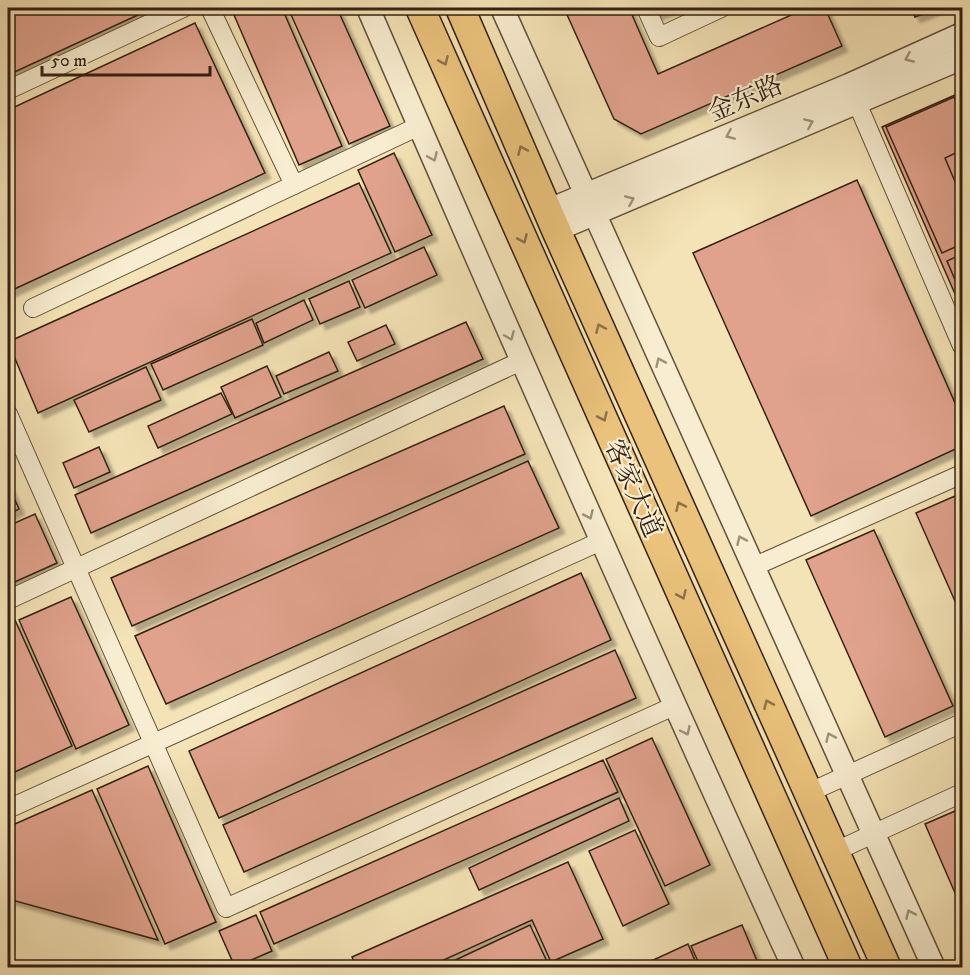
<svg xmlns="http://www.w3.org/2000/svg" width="970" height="975" viewBox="0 0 970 975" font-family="'IM FELL DW Pica','Noto Serif SC',serif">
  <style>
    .building { fill: #e0a28d; stroke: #321; stroke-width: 1.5; filter: url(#shadow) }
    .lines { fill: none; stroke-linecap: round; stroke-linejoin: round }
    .minor-casing { stroke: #63523a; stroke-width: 20 }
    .tertiary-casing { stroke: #63523a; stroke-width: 25 }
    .primary-casing { stroke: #321; stroke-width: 31 }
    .minor { stroke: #f8edd0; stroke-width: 18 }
    .tertiary { stroke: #f8edd0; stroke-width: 22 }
    .primary { stroke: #eac27b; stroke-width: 28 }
    .oneway { stroke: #9f927a }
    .oneway2 { stroke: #8e7246 }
    .labels { text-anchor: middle; stroke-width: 4.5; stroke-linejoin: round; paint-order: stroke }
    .street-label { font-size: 26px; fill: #321; stroke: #f8edd0 }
  </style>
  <defs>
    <filter id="shadow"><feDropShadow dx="5.5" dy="5.5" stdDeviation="1.5" flood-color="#0004"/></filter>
  </defs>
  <rect width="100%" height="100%" fill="#f4e3b6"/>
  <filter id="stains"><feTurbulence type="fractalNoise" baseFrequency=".00333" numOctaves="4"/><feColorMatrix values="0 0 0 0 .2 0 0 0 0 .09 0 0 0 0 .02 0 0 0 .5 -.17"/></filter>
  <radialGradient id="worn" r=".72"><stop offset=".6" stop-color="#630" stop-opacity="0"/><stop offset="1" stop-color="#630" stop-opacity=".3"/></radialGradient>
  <g class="building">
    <polygon points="8,8 153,8 8,75"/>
    <polygon points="251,8 282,8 342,146 299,165 234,15"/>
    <polygon points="288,8 337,8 390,126 349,144"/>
    <polygon points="564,8 629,8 658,74 807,8 825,8 842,46 641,134 614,119"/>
    <polygon points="652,8 672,8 655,15"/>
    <polygon points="910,8 938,8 915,17"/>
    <polygon points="195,23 265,173 8,292 8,110"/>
    <polygon points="962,92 962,310 882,127"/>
    <polygon points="954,97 962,117 962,150 945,158 962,198 962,244 942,253 886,127"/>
    <polygon points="394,153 432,235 395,252 358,170"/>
    <polygon points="857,180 962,419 962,446 811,516 693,253"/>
    <polygon points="359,183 391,253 38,413 8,342"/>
    <polygon points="424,247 437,275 365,308 352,280"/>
    <polygon points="962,254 962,296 947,261"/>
    <polygon points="349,281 360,307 320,324 309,299"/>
    <polygon points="304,300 313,320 264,343 256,323"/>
    <polygon points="252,319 263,345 163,390 151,364"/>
    <polygon points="466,322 483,359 91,533 75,495"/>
    <polygon points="386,325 395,344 357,361 348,342"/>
    <polygon points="329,352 338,371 284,394 276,376"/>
    <polygon points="267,366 281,397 235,418 221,387"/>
    <polygon points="146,367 161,400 89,432 74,400"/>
    <polygon points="221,393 232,414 158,448 148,426"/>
    <polygon points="504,406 525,454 132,626 111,578"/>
    <polygon points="99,447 110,472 74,488 63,463"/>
    <polygon points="528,461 559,528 166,704 135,636"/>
    <polygon points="8,484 19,509 8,515"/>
    <polygon points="962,493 962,617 916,513"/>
    <polygon points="35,514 57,563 8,585 8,526"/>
    <polygon points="874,530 953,706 885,737 806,560"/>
    <polygon points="581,573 611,640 219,818 189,751"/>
    <polygon points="71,597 129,725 76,749 19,620"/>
    <polygon points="15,620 72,746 8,775 8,623"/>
    <polygon points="615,650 636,698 244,872 223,825"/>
    <polygon points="652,738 710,865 665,886 606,759"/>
    <polygon points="603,760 618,792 274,944 260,912"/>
    <polygon points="148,766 216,922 165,944 97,789"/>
    <polygon points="92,790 158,940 8,899 8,827"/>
    <polygon points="619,798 629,821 479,890 469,868"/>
    <polygon points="962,808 962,909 925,824"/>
    <polygon points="635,830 669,904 623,926 589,851"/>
    <polygon points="568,862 603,939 551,962 532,920 426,968 357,968 352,957"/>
    <polygon points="256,915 272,951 235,967 219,931"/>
    <polygon points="530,925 550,968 448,968 447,964"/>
    <polygon points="742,925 760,968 701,968 691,946"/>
    <polygon points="688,944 698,968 636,968"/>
  </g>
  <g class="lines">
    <g class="minor-casing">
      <g id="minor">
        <polyline points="210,8 294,185"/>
        <polyline points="646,8 659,37 721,8"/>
        <polyline points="8,90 183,8"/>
        <polyline points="857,103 962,346"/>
        <polyline points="33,308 419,126"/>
        <polyline points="8,414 226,908 674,706"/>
        <polyline points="753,567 962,474"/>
        <polyline points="8,600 521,361"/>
        <polyline points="808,793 962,723"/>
        <polyline points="8,809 601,541"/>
        <polyline points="834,852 962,793"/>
      </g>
    </g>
    <g class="tertiary-casing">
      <g id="tertiary">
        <path d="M368 8C507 329 648 649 794 968"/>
        <polyline points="502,8 934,968"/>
        <polyline points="549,210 849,85 962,34"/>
        <polyline points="556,230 962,58"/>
      </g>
    </g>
    <g class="primary-casing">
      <g id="primary">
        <polyline points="420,8 848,968"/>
        <polyline points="460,8 556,230 887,968"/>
      </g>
    </g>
    <use href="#minor" class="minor"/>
    <use href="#tertiary" class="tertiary"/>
    <use href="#primary" class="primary"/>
  </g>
  <defs><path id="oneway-chevron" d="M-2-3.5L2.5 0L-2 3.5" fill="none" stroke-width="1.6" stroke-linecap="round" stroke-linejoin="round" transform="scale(1.5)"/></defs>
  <g class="oneway">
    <use href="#oneway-chevron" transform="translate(909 58) rotate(156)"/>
    <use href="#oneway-chevron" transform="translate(809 123) rotate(-23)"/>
    <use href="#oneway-chevron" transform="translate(730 135) rotate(157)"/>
    <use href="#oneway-chevron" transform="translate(433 157) rotate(67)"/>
    <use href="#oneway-chevron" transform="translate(630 200) rotate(-23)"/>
    <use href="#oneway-chevron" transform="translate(510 336) rotate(67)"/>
    <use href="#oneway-chevron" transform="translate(660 362) rotate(-114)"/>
    <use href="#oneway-chevron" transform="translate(589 515) rotate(66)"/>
    <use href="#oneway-chevron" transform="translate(741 540) rotate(-114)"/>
    <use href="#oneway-chevron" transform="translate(686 731) rotate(65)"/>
    <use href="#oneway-chevron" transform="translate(830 737) rotate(-114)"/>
    <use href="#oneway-chevron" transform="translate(910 914) rotate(-114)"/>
  </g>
  <g class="oneway2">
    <use href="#oneway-chevron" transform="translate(444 61) rotate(66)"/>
    <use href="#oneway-chevron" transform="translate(522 150) rotate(-114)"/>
    <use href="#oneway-chevron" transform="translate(523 239) rotate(66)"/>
    <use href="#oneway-chevron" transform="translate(600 328) rotate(-114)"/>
    <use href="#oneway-chevron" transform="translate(603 417) rotate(66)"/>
    <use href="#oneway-chevron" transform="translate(680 506) rotate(-114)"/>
    <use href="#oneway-chevron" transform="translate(682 595) rotate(66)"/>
    <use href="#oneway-chevron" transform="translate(768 704) rotate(-114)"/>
  </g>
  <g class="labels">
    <g class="street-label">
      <text transform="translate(745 98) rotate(-23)" y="9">金东路</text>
      <text transform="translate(634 488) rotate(66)" y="9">客家大道</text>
    </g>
  </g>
  <rect width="970" height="975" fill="none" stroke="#f4e3b6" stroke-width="30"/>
  <rect x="9" y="9" width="952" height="957" fill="none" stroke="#321" stroke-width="3"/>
  <rect x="15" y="15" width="940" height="945" fill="none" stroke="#321" stroke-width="1.5"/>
  <path d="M42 66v9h168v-9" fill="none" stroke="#332211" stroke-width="3"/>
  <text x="51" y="66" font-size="18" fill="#332211" stroke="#f8edd0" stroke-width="4.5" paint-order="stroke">50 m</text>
  <rect width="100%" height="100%" filter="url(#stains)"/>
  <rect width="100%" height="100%" fill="url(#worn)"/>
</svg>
